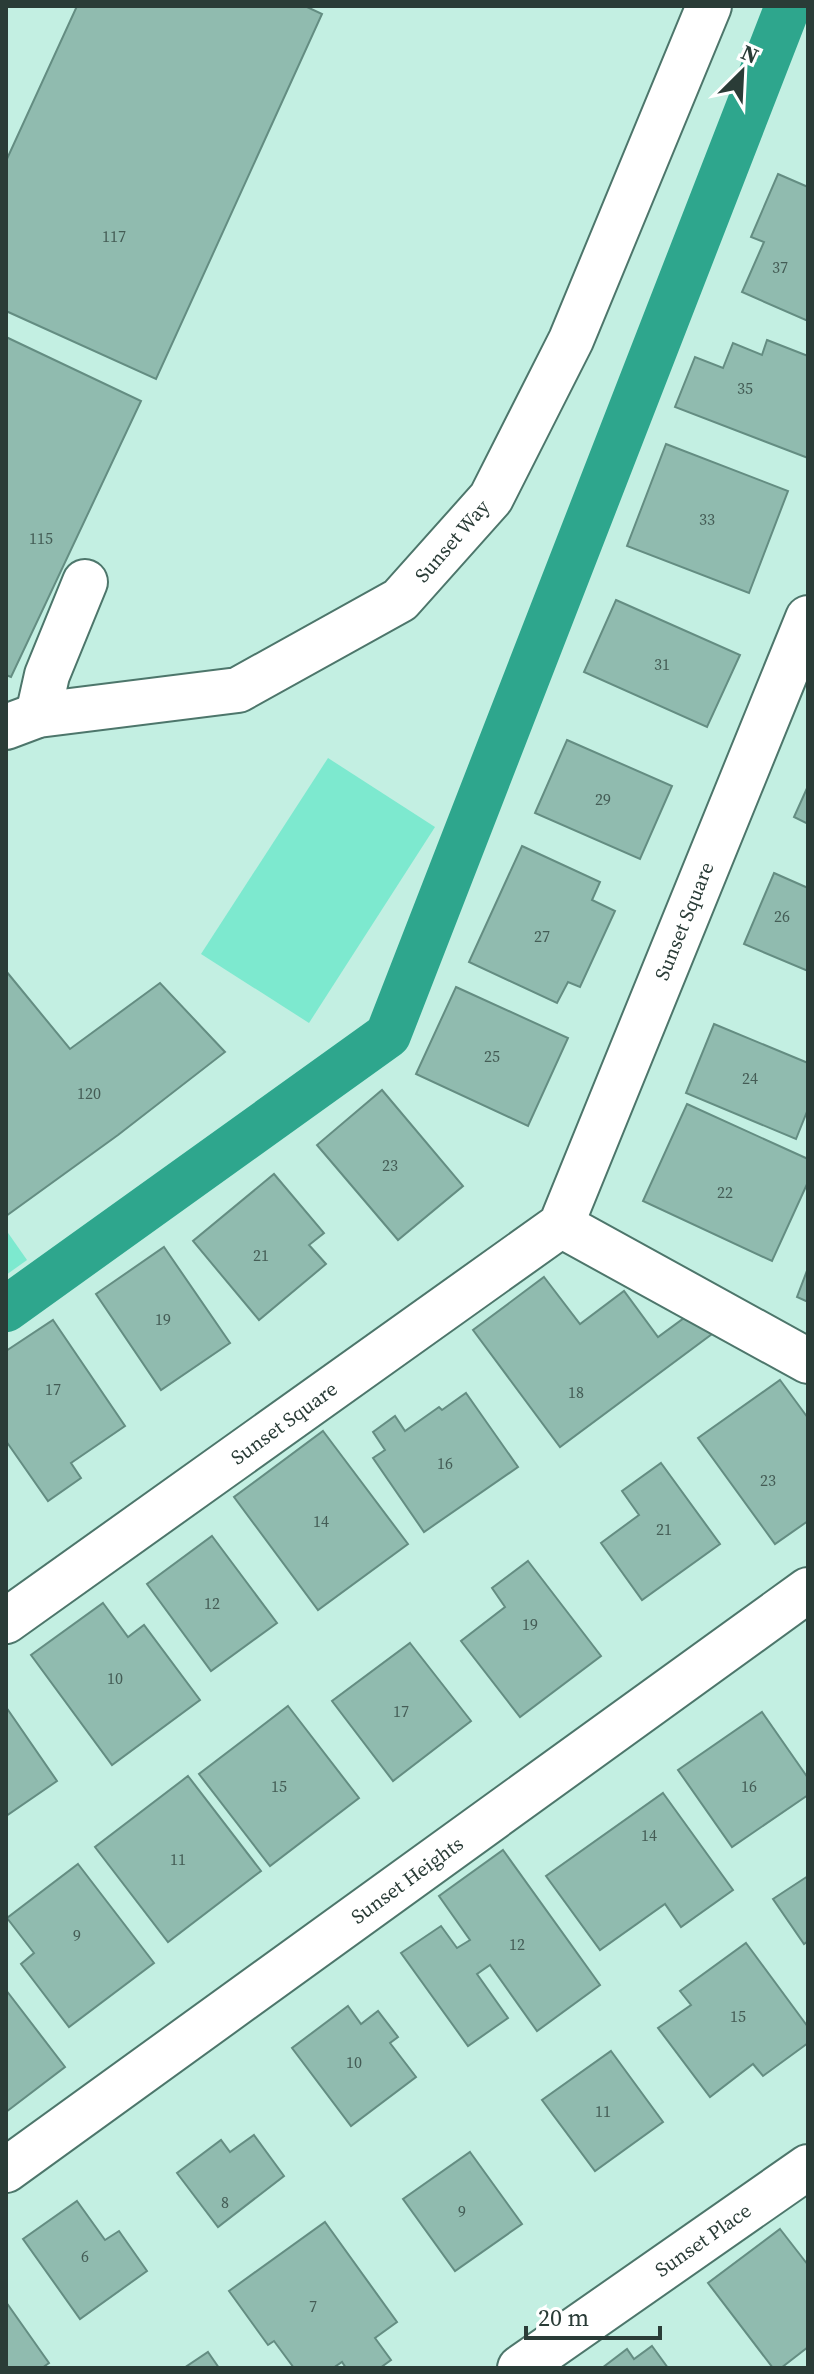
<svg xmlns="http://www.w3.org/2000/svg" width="814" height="2374" viewBox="0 0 814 2374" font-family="'Source Serif 4',serif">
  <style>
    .green { fill: #7de9cf }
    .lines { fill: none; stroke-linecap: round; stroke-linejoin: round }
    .canal { stroke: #2ea68d; stroke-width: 46 }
    .building { fill: #90bbaf; stroke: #648d82; stroke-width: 2 }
    .minor-casing { stroke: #4d766b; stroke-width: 48 }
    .minor { stroke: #fff; stroke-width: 44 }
    .labels { text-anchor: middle; stroke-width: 6; stroke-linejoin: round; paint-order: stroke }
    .number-label { font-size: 16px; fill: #445c55 }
    .street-label { font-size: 20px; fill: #2a3c37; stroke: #fff }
  </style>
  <rect width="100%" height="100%" fill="#c3efe2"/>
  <g class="green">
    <polygon points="328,758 435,827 309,1023 201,954"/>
    <polygon points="6,1230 27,1260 6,1275"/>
  </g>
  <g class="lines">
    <polyline class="canal" points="6,1309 388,1035 788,6"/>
  </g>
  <g class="building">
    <polygon points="77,6 305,6 322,14 156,379 6,311 6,161"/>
    <polygon points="778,174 808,187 808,321 742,292 764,242 751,237"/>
    <polygon points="6,337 141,401 11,677 6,675"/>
    <polygon points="767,340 808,356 808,458 675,407 695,357 723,368 733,343 762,355"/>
    <polygon points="666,444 788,491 749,593 627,546"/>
    <polygon points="616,600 740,655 707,727 584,672"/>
    <polygon points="567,740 672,786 640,859 535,813"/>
    <polygon points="808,786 808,824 794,817"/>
    <polygon points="522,846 600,882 592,900 615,911 580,987 568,982 557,1003 469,962"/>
    <polygon points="774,873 808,888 808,971 744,944"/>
    <polygon points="6,971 70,1049 160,983 225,1052 118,1135 6,1216"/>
    <polygon points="456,987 568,1038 528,1126 416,1074"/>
    <polygon points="714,1024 808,1063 808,1109 796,1139 686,1093"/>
    <polygon points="382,1090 463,1186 398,1240 317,1145"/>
    <polygon points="687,1104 808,1159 808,1182 772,1261 643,1201"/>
    <polygon points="274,1174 324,1233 309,1245 326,1264 259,1320 193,1241"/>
    <polygon points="164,1247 230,1343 161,1390 96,1294"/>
    <polygon points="808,1268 808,1302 797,1297"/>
    <polygon points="544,1277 580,1324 624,1291 658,1337 695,1310 712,1334 560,1447 473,1330"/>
    <polygon points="53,1320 125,1426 71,1463 81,1478 48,1501 6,1441 6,1351"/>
    <polygon points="780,1380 808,1418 808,1521 775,1544 698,1438"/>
    <polygon points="466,1393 518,1467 424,1532 373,1458 385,1450 373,1432 395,1416 405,1431 439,1407 442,1410"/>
    <polygon points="323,1431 408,1544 318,1610 234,1497"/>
    <polygon points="661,1463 720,1544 642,1600 601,1543 639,1515 622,1491"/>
    <polygon points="212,1536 277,1623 211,1671 147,1584"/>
    <polygon points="528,1561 601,1656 520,1717 461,1641 505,1607 492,1588"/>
    <polygon points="103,1603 128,1637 144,1625 200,1700 112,1765 31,1655"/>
    <polygon points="410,1643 471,1721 393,1781 332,1701"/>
    <polygon points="288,1706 359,1798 270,1866 199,1774"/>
    <polygon points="6,1707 57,1781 6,1816"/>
    <polygon points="762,1712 808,1778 808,1795 732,1847 678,1770"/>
    <polygon points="188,1776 261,1871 168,1942 95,1847"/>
    <polygon points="663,1793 733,1890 681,1927 665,1904 600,1950 546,1876"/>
    <polygon points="503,1850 600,1985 537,2031 490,1965 477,1974 508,2018 468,2046 401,1953 441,1926 457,1948 470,1940 439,1896"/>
    <polygon points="78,1864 154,1963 69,2027 21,1964 34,1953 7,1918"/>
    <polygon points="808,1876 808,1941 804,1944 773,1899"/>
    <polygon points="746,1943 808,2027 808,2043 763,2076 753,2064 710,2097 658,2028 691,2005 680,1991"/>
    <polygon points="6,1990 65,2067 6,2112"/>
    <polygon points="348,2006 361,2024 378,2011 398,2037 390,2043 416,2077 351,2126 292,2048"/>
    <polygon points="611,2051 663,2122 595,2171 542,2100"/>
    <polygon points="254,2135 284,2176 218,2227 177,2173 221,2140 230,2152"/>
    <polygon points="470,2152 522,2224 455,2271 403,2199"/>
    <polygon points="77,2201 105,2240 119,2231 147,2271 80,2319 23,2239"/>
    <polygon points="325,2222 397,2322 375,2338 391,2360 380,2368 346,2368 342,2362 333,2368 294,2368 274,2341 268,2345 229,2291"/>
    <polygon points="780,2229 808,2265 808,2347 781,2368 773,2368 708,2283"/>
    <polygon points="6,2302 49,2363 42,2368 6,2368"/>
    <polygon points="652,2346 668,2368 602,2368 627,2349 634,2359"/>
    <polygon points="208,2352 219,2368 184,2368"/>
  </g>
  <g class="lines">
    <g class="minor-casing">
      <g id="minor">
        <polyline points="38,715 47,675 85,582"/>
        <polyline points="6,727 38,715 238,690 400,600 491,498 571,340 709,6"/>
        <polyline points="561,1225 808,1361"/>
        <polyline points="6,1621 561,1225 808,618"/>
        <polyline points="6,2170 808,1590"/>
        <polyline points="520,2368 808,2167"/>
      </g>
    </g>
    <use href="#minor" class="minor"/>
  </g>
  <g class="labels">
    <g class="number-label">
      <text x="114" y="242">117</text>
      <text x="780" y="273">37</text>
      <text x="745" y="394">35</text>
      <text x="707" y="525">33</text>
      <text x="41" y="544">115</text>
      <text x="662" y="670">31</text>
      <text x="603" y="805">29</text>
      <text x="782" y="922">26</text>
      <text x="542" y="942">27</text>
      <text x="492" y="1062">25</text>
      <text x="750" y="1084">24</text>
      <text x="89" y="1099">120</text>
      <text x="390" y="1171">23</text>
      <text x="725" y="1198">22</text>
      <text x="261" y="1261">21</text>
      <text x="163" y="1325">19</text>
      <text x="53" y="1395">17</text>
      <text x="576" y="1398">18</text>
      <text x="445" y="1469">16</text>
      <text x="768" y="1486">23</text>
      <text x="321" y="1527">14</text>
      <text x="664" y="1535">21</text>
      <text x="212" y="1609">12</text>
      <text x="530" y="1630">19</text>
      <text x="115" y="1684">10</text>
      <text x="401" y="1717">17</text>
      <text x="279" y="1792">15</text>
      <text x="749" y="1792">16</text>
      <text x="649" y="1841">14</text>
      <text x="178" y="1865">11</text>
      <text x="77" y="1941">9</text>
      <text x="517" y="1950">12</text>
      <text x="738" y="2022">15</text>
      <text x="354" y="2068">10</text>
      <text x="603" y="2117">11</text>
      <text x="225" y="2208">8</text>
      <text x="462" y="2217">9</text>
      <text x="85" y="2262">6</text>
      <text x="313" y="2312">7</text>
    </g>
    <g class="street-label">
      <text transform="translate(452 541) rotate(-49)" y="7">Sunset Way</text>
      <text transform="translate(684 921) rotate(-68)" y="7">Sunset Square</text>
      <text transform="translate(284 1423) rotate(-36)" y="7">Sunset Square</text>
      <text transform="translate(407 1880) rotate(-36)" y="7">Sunset Heights</text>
      <text transform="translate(703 2240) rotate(-35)" y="7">Sunset Place</text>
    </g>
  </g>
  <rect width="814" height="2374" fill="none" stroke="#2a3c37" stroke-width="16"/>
  <g transform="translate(742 72) rotate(24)" stroke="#ffffff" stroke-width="6" paint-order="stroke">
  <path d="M0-6L14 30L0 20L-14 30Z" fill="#2a3c37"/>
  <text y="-12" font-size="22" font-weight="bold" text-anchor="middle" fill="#2a3c37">N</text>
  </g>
  <path d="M526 2326v12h134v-12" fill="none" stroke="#2a3c37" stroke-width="4"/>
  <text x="538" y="2326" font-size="24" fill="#2a3c37" stroke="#ffffff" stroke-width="6" paint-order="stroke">20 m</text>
</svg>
